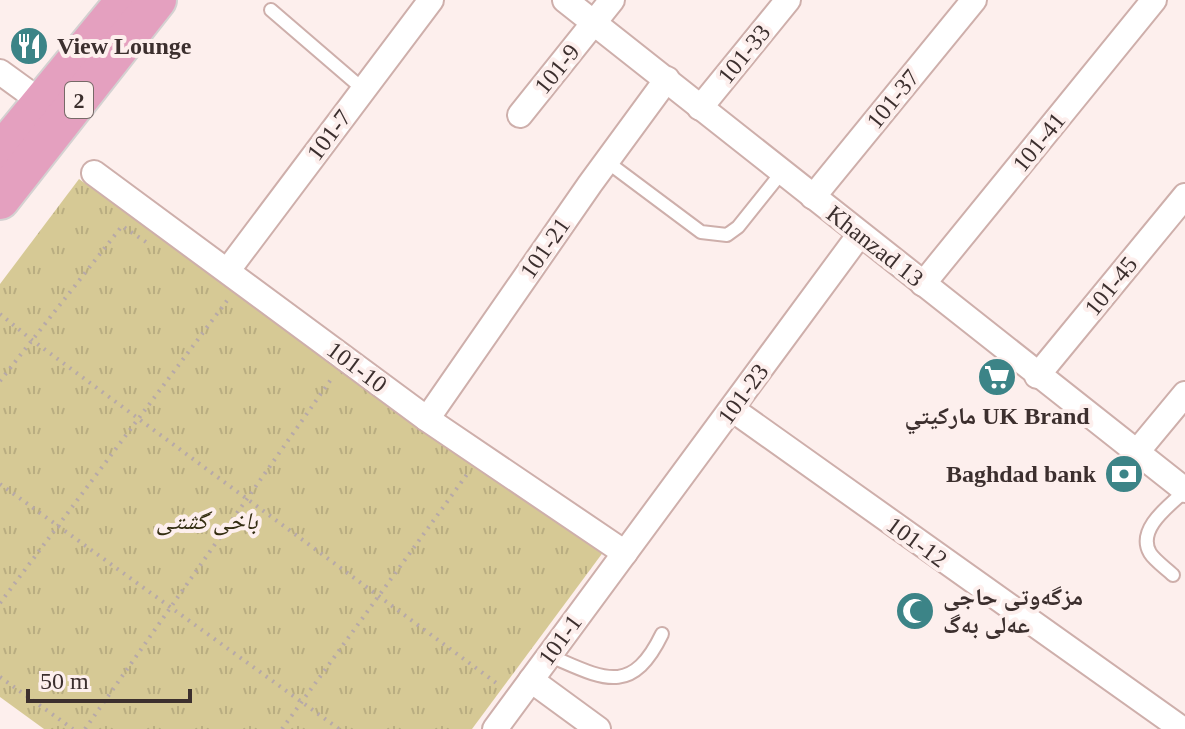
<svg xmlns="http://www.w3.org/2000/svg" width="1185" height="729" viewBox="0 0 1185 729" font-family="'Times New Roman','Noto Naskh Arabic',serif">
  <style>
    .park { fill: url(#park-tufts) }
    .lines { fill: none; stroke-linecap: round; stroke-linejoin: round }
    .service-casing { stroke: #ceafab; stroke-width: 16 }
    .minor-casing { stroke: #ceafab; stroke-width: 28 }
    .primary-casing { stroke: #d4d1d1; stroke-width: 42 }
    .path { stroke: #b7a9a8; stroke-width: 4; stroke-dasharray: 2 6; stroke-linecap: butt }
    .service { stroke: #fff; stroke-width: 12 }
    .minor { stroke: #fff; stroke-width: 24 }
    .primary { stroke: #e4a0bf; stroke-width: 38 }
    .labels { text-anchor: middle; stroke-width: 8; stroke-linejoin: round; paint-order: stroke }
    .shield { fill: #fdefed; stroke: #766967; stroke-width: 2 }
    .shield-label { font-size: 22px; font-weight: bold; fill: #3c2f2e }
    .poi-label { font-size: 24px; font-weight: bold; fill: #3c2f2e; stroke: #fdefed; text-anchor: start }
    .street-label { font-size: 24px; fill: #3c2f2e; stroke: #fdefed }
    .park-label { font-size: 24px; font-style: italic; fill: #332d11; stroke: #fdefed }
  </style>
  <defs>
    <pattern id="park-tufts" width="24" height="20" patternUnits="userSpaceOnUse" patternTransform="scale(2)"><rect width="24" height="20" fill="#d6c995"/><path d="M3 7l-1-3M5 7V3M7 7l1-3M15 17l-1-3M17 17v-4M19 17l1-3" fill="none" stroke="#b9ad81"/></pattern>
  </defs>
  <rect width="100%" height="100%" fill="#fdefed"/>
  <polygon class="park" points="79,179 604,551 472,729 44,729 0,697 0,284"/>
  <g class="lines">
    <g class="service-casing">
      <g id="service">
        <polyline points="271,10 364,90"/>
        <polyline points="606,161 701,232 727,235 738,227 782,172"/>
        <path d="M1173 575C1167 569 1155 561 1150 553 1136 529 1170 505 1185 491"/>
        <path d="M548 655C602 678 631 698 662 634"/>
      </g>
    </g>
    <g class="minor-casing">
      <g id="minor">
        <polyline points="565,0 1185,490"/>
        <polyline points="0,72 40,101"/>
        <polyline points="700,108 788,0"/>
        <polyline points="520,115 612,0"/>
        <polyline points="94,173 427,419 625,553"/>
        <polyline points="813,197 974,0"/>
        <polyline points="228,270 431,0"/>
        <polyline points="923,284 1154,0"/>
        <polyline points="1037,376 1185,196"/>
        <polyline points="732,409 1182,729"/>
        <polyline points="427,419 590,184 667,79"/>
        <polyline points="1136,453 1185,394"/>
        <polyline points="531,680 598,729"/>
        <polyline points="495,729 860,234"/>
      </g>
    </g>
    <g class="primary-casing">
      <g id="primary">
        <polyline points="0,153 124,2"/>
        <polyline points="0,200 157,0"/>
      </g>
    </g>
    <g class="path">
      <polyline points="0,314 32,340 499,685"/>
      <polyline points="0,381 122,226 146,242"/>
      <polyline points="0,484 339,729"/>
      <polyline points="0,603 229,298"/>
      <polyline points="0,677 73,729"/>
      <polyline points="85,729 332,378"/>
      <polyline points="282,729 468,473"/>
    </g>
    <use href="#service" class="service"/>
    <use href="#minor" class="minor"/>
    <use href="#primary" class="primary"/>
  </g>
  <defs>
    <g id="restaurant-disc" transform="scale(2)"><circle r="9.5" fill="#3c8487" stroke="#fdefed"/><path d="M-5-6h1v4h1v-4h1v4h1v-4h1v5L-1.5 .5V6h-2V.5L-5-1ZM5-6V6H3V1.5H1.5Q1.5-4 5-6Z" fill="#fff"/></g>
    <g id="supermarket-disc" transform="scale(2)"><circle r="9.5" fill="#3c8487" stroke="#fdefed"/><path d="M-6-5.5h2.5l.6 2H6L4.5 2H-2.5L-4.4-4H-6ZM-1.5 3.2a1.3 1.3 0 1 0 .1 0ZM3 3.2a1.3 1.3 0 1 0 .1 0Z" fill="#fff"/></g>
    <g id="bank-disc" transform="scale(2)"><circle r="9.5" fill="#3c8487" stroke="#fdefed"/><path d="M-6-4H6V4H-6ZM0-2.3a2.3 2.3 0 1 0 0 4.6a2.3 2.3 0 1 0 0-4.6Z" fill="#fff"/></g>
    <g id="mosque-disc" transform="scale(2)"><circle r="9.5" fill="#3c8487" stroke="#fdefed"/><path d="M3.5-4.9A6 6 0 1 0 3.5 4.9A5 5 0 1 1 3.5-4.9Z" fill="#fff"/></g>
  </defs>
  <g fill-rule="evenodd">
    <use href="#restaurant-disc" x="29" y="46"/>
    <use href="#supermarket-disc" x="997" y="377"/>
    <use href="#bank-disc" x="1124" y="474"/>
    <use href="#mosque-disc" x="915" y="611"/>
  </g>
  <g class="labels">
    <rect class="shield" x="65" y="82" width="28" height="36" rx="6"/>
    <g class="shield-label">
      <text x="79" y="108">2</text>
    </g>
    <g class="poi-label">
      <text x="57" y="54">View Lounge</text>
      <text x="997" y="424" text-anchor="middle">مارکيتي UK Brand</text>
      <text x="1096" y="482" text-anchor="end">Baghdad bank</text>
      <text x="943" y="605">مزگەوتی حاجی<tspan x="943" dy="28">عەلی بەگ</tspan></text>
    </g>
    <g class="street-label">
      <text transform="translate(744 54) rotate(-51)" y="8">101-33</text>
      <text transform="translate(557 69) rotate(-51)" y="8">101-9</text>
      <text transform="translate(893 99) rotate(-51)" y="8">101-37</text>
      <text transform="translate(329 135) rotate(-53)" y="8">101-7</text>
      <text transform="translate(1039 142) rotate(-51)" y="8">101-41</text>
      <text transform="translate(875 246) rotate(38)" y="8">Khanzad 13</text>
      <text transform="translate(545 248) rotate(-55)" y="8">101-21</text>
      <text transform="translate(1111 286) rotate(-51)" y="8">101-45</text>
      <text transform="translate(357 367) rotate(37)" y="8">101-10</text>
      <text transform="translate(743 394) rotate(-54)" y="8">101-23</text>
      <text transform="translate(917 542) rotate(36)" y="8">101-12</text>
      <text transform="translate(560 640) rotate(-54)" y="8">101-1</text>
    </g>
    <g class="park-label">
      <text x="207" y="529">باخی گشتی</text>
    </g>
  </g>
  <path d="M28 689v12h162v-12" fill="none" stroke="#3c2f2e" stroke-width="4"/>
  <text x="40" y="689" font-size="24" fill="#3c2f2e" stroke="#fdefed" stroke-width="6" paint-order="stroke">50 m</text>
</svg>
